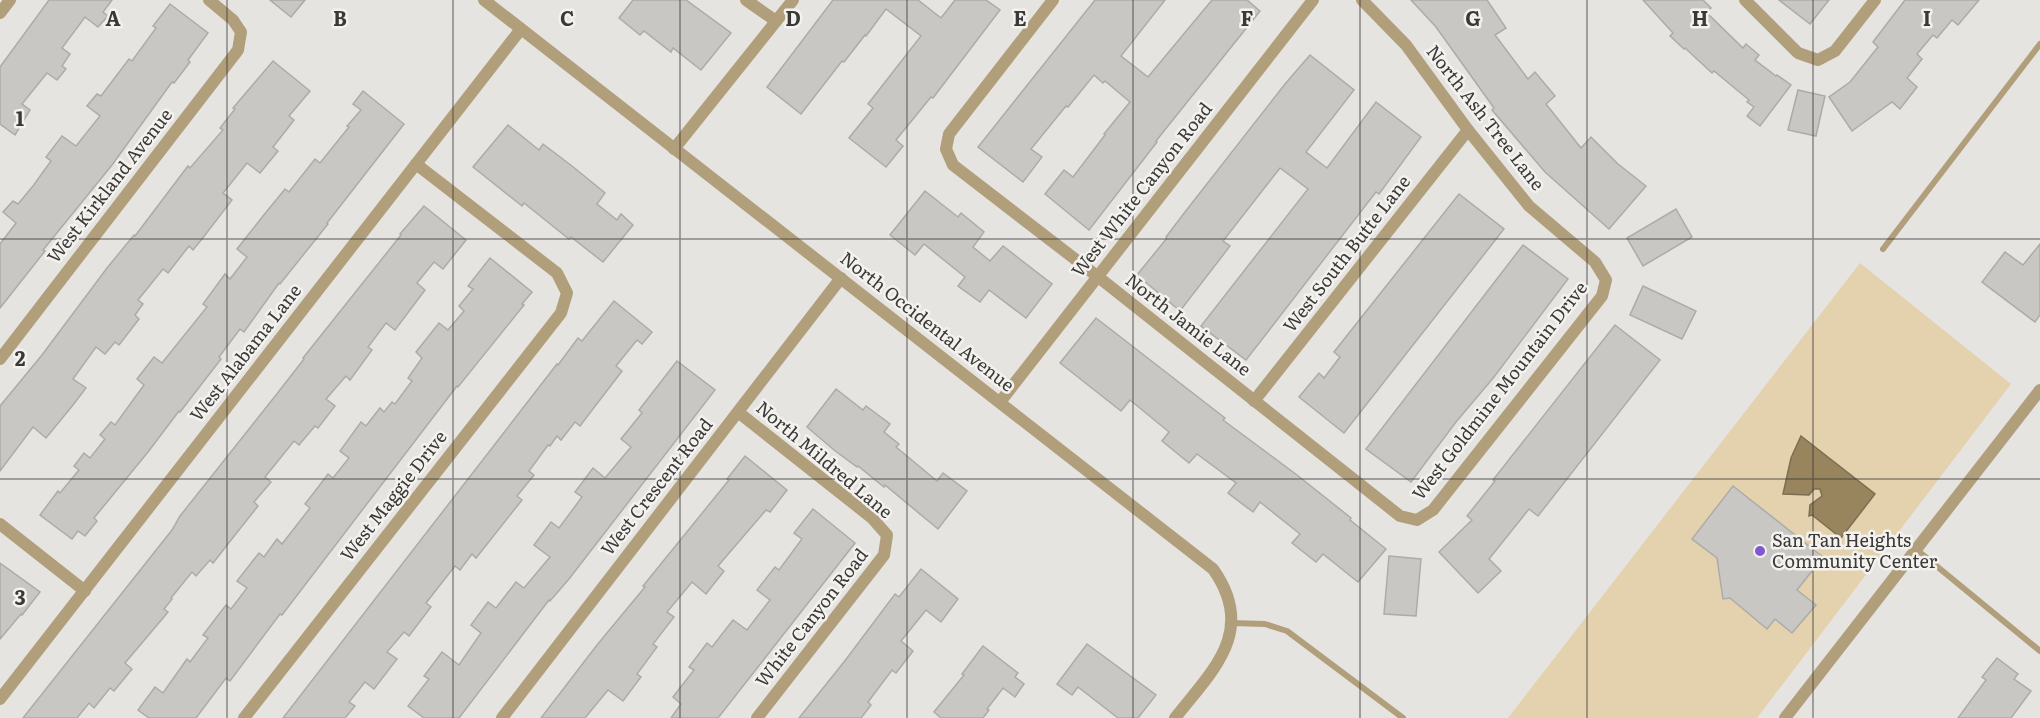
<svg xmlns="http://www.w3.org/2000/svg" width="2040" height="718" viewBox="0 0 2040 718" font-family="Literata,serif">
  <style>
    .green { fill: #e4d2af }
    .water { fill: #99855d; stroke: #7c6e52; stroke-width: 1.5 }
    .building { fill: #c8c7c3; stroke: #adaba8; stroke-width: 1.5 }
    .lines { fill: none; stroke-linecap: round; stroke-linejoin: round }
    .service { stroke: #b19f7b; stroke-width: 6 }
    .minor { stroke: #b19f7b; stroke-width: 12 }
    .grid { fill: none; stroke: #3a3938; stroke-width: 1.5; stroke-opacity: 0.55 }
    .poi-dot { fill: #7f59d3; stroke: #f4f2ee; stroke-width: 2 }
    .labels { text-anchor: middle; stroke-width: 5; stroke-linejoin: round; paint-order: stroke }
    .street-label { font-size: 18px; fill: #3a3938; stroke: #f4f2ee }
    .poi-label { font-size: 18px; fill: #3a3938; stroke: #f4f2ee; text-anchor: start }
    .grid-label { font-size: 20px; text-anchor: middle; font-weight: bold; fill: #3a3938; stroke: #f4f2ee; stroke-width: 5; stroke-linejoin: round; paint-order: stroke }
  </style>
  <rect width="100%" height="100%" fill="#e6e4e1"/>
  <polygon class="green" points="1860,263 2011,384 1757,718 1508,718"/>
  <polygon class="water" points="1801,436 1875,494 1841,538 1812,515 1809,516 1810,505 1822,496 1820,489 1814,489 1809,495 1783,494 1791,458"/>
  <g class="building">
    <polygon points="49,0 112,0 103,12 108,16 98,27 85,17 62,48 70,54 62,66 66,69 57,80 47,73 22,104 30,110 15,135 0,124 0,67"/>
    <polygon points="270,0 305,0 291,17"/>
    <polygon points="633,0 686,0 731,33 701,70 673,48 671,52 644,31 640,35 619,18"/>
    <polygon points="833,0 918,0 941,18 955,0 986,0 1000,10 933,98 931,97 896,140 903,146 886,167 849,138 873,108 868,104 921,36 886,9 866,36 865,35 844,62 842,61 801,114 767,87"/>
    <polygon points="1095,0 1165,0 1121,56 1148,77 1212,0 1247,0 1260,11 1156,141 1157,142 1089,230 1045,194 1064,170 1073,177 1105,135 1104,134 1130,102 1105,81 1103,83 1094,75 1068,107 1066,106 1031,149 1042,157 1023,182 978,147"/>
    <polygon points="1411,0 1487,0 1506,28 1495,35 1528,79 1535,72 1555,96 1546,104 1581,148 1591,137 1618,164 1646,186 1609,229 1545,172 1492,110 1494,108 1436,27"/>
    <polygon points="1643,0 1703,0 1711,8 1706,12 1743,48 1746,44 1759,55 1755,60 1776,76 1777,75 1791,85 1760,126 1747,116 1754,107 1747,102 1749,100 1714,71 1712,73 1685,48 1684,49 1670,36 1673,33"/>
    <polygon points="1779,0 1829,0 1810,24"/>
    <polygon points="1905,0 1979,0 1958,25 1952,20 1937,38 1933,35 1917,54 1922,59 1907,78 1917,87 1900,109 1892,102 1852,131 1829,97 1850,82 1878,47 1873,42"/>
    <polygon points="170,4 208,33 188,60 190,62 174,83 172,82 112,165 43,250 45,251 0,308 0,244 16,223 3,212 13,201 18,204 33,186 51,161 46,157 62,136 76,146 100,116 87,106 97,94 101,96 129,59 132,61 156,28 153,26"/>
    <polygon points="1310,55 1354,90 1306,152 1327,168 1376,102 1421,137 1379,194 1376,192 1246,360 1201,326 1308,189 1280,168 1223,241 1230,246 1180,311 1137,275 1167,238 1166,237 1185,212 1285,84"/>
    <polygon points="273,61 310,91 289,116 294,120 273,147 278,151 260,173 247,163 223,193 232,200 202,239 193,250 189,246 168,273 163,269 138,300 143,304 135,315 139,319 119,345 115,342 105,354 96,347 73,379 86,388 73,405 46,438 33,427 0,471 0,406 42,355 107,268 134,235 135,236 188,166 190,168 223,130 220,128 235,109 233,108"/>
    <polygon points="1798,90 1825,96 1816,136 1788,130"/>
    <polygon points="363,91 404,124 327,223 328,224 280,284 279,283 244,332 240,329 219,357 221,359 180,412 179,411 148,452 94,518 97,521 85,536 78,531 72,539 40,515 58,491 60,493 79,470 74,466 84,453 90,458 105,439 100,435 111,422 115,425 144,385 137,379 154,357 162,363 207,307 203,304 225,274 230,279 247,257 237,249 263,216 285,189 289,192 315,159 320,163 349,127 347,126 361,110 353,104"/>
    <polygon points="508,125 539,150 543,144 572,166 605,193 597,204 617,220 621,214 633,225 603,262 571,237 569,239 524,203 522,206 473,167"/>
    <polygon points="925,191 958,217 961,213 984,232 973,247 990,261 1003,246 1052,284 1026,318 989,290 980,302 958,286 965,277 924,244 915,255 890,235"/>
    <polygon points="1459,194 1504,229 1344,433 1299,397 1319,373 1324,378 1340,357 1334,352"/>
    <polygon points="424,206 466,240 443,269 434,262 417,283 425,290 395,330 386,323 368,347 372,350 350,380 346,376 326,399 335,406 318,428 315,426 299,445 294,441 265,477 271,482 254,502 258,506 235,535 213,563 210,560 196,576 192,572 171,598 172,599 164,609 168,612 125,663 132,669 114,691 110,688 94,708 89,703 77,718 23,718 172,530 180,516 276,395 304,359 303,358 401,235 400,234"/>
    <polygon points="1676,209 1692,237 1643,266 1627,238"/>
    <polygon points="2040,244 2040,315 2035,322 1982,282 2005,252 2023,265"/>
    <polygon points="1523,245 1568,279 1494,377 1456,422 1411,482 1366,449"/>
    <polygon points="490,258 532,292 522,304 524,305 458,387 457,386 282,615 280,614 230,681 226,678 196,718 149,718 138,710 155,687 163,693 187,659 190,662 208,638 203,635 216,618 226,605 231,609 247,588 237,581 259,553 264,557 277,539 282,544 310,508 305,504 319,486 328,474 333,478 349,458 340,451 361,422 366,426 380,408 384,412 392,402 395,404 412,381 408,378 422,358 416,352 439,323 448,330 464,311 459,306 473,289 468,286"/>
    <polygon points="1643,286 1696,311 1682,339 1630,315"/>
    <polygon points="614,301 652,332 642,344 637,340 616,366 622,371 580,426 575,422 561,440 557,436 550,446 548,445 529,471 534,475 517,496 522,500 476,558 472,554 460,570 455,566 426,603 431,607 418,624 409,636 404,632 387,652 397,659 374,689 365,682 349,702 355,706 345,718 283,718 557,364 558,365 578,338 582,341"/>
    <polygon points="1096,318 1225,418 1223,420 1297,475 1351,518 1350,520 1386,549 1358,582 1323,554 1316,562 1292,543 1300,534 1260,502 1253,512 1228,493 1236,483 1197,454 1189,463 1162,441 1169,432 1130,400 1121,411 1060,363"/>
    <polygon points="1615,325 1660,360 1538,516 1529,509 1489,559 1501,571 1478,593 1439,552 1472,520 1467,516 1495,481 1493,480"/>
    <polygon points="677,361 715,390 569,579 550,601 549,600 459,718 424,718 408,706 429,679 424,676 442,652 459,665 481,633 471,625 488,602 496,608 516,582 524,588 550,557 534,545 551,522 559,528 582,497 575,492 593,468 605,478 631,447 621,439 642,413 639,410"/>
    <polygon points="836,389 863,410 866,406 890,424 884,432 899,444 896,447 937,481 943,473 967,491 938,529 885,485 884,487 858,466 857,467 834,450 807,427"/>
    <polygon points="745,456 787,490 770,512 766,510 718,566 724,571 706,594 692,582 667,612 674,617 653,644 657,647 637,674 641,677 623,701 608,690 585,718 541,718 597,645 645,587 643,586 729,480 727,479"/>
    <polygon points="1733,486 1823,557 1797,590 1816,605 1792,633 1775,619 1767,629 1730,598 1723,599 1717,558 1692,539"/>
    <polygon points="813,509 855,543 718,718 671,718 681,704 673,697 694,670 689,667 707,643 712,647 733,620 747,630 770,600 757,590 775,567 779,570 802,539 794,533"/>
    <polygon points="1389,556 1421,559 1416,616 1384,614"/>
    <polygon points="0,563 40,592 22,615 21,614 0,639"/>
    <polygon points="921,569 958,599 941,622 926,610 901,641 913,651 896,673 892,670 868,702 871,705 861,718 799,718 844,662 895,594 899,597"/>
    <polygon points="1087,644 1156,695 1138,718 1118,718 1078,687 1072,695 1057,684"/>
    <polygon points="983,646 1018,673 1015,677 1024,684 1015,697 1003,688 987,709 989,710 983,718 941,718 934,712 964,675 962,674"/>
    <polygon points="1997,658 2018,674 2014,679 2031,691 2011,718 1958,718 1986,680 1982,677"/>
  </g>
  <g class="lines">
    <g class="service">
      <polyline points="1883,249 2040,44"/>
      <polyline points="1917,550 2040,651"/>
      <polyline points="1232,623 1265,624 1287,631 1403,718"/>
    </g>
    <g class="minor">
      <path d="M484 0 1213 569C1257 631 1213 670 1175 718"/>
      <polyline points="746,0 776,21"/>
      <polyline points="1053,0 949,134 946,149 953,165 1097,276 1400,516 1417,520 1433,510 1602,296 1606,280 1595,262 1529,206 1468,130 1406,45 1362,0"/>
      <polyline points="1745,0 1798,53 1818,60 1835,51 1875,0"/>
      <polyline points="0,13 10,0"/>
      <polyline points="674,149 793,0"/>
      <polyline points="0,359 238,50 241,32 233,20 209,0"/>
      <polyline points="1254,401 1468,130"/>
      <polyline points="1000,402 1313,0"/>
      <polyline points="738,412 872,518 887,535 884,555 757,718"/>
      <polyline points="0,524 85,591"/>
      <polyline points="0,699 521,29"/>
      <polyline points="244,718 561,313 567,293 557,273 416,164"/>
      <polyline points="502,718 841,278"/>
      <polyline points="1785,718 2040,390"/>
    </g>
  </g>
  <path class="grid" d="M227 0V718M453 0V718M680 0V718M907 0V718M1133 0V718M1360 0V718M1587 0V718M1813 0V718M0 239H2040M0 479H2040"/>
  <circle class="poi-dot" cx="1760" cy="551" r="6"/>
  <g class="labels">
    <g class="street-label">
      <text transform="translate(1485 118) rotate(52)" y="6">North Ash Tree Lane</text>
      <text transform="translate(110 186) rotate(-52)" y="6">West Kirkland Avenue</text>
      <text transform="translate(1142 190) rotate(-52)" y="6">West White Canyon Road</text>
      <text transform="translate(1347 254) rotate(-52)" y="6">West South Butte Lane</text>
      <text transform="translate(927 322) rotate(38)" y="6">North Occidental Avenue</text>
      <text transform="translate(1188 325) rotate(38)" y="6">North Jamie Lane</text>
      <text transform="translate(246 353) rotate(-52)" y="6">West Alabama Lane</text>
      <text transform="translate(1500 391) rotate(-52)" y="6">West Goldmine Mountain Drive</text>
      <text transform="translate(824 460) rotate(40)" y="6">North Mildred Lane</text>
      <text transform="translate(657 487) rotate(-52)" y="6">West Crescent Road</text>
      <text transform="translate(394 496) rotate(-52)" y="6">West Maggie Drive</text>
      <text transform="translate(812 618) rotate(-52)" y="6">White Canyon Road</text>
    </g>
    <g class="poi-label">
      <text x="1772" y="547">San Tan Heights<tspan x="1772" dy="21">Community Center</tspan></text>
    </g>
  </g>
  <g class="grid-label">
    <text x="113" y="26">A</text>
    <text x="340" y="26">B</text>
    <text x="567" y="26">C</text>
    <text x="793" y="26">D</text>
    <text x="1020" y="26">E</text>
    <text x="1247" y="26">F</text>
    <text x="1473" y="26">G</text>
    <text x="1700" y="26">H</text>
    <text x="1927" y="26">I</text>
    <text x="20" y="126">1</text>
    <text x="20" y="366">2</text>
    <text x="20" y="605">3</text>
  </g>
</svg>
